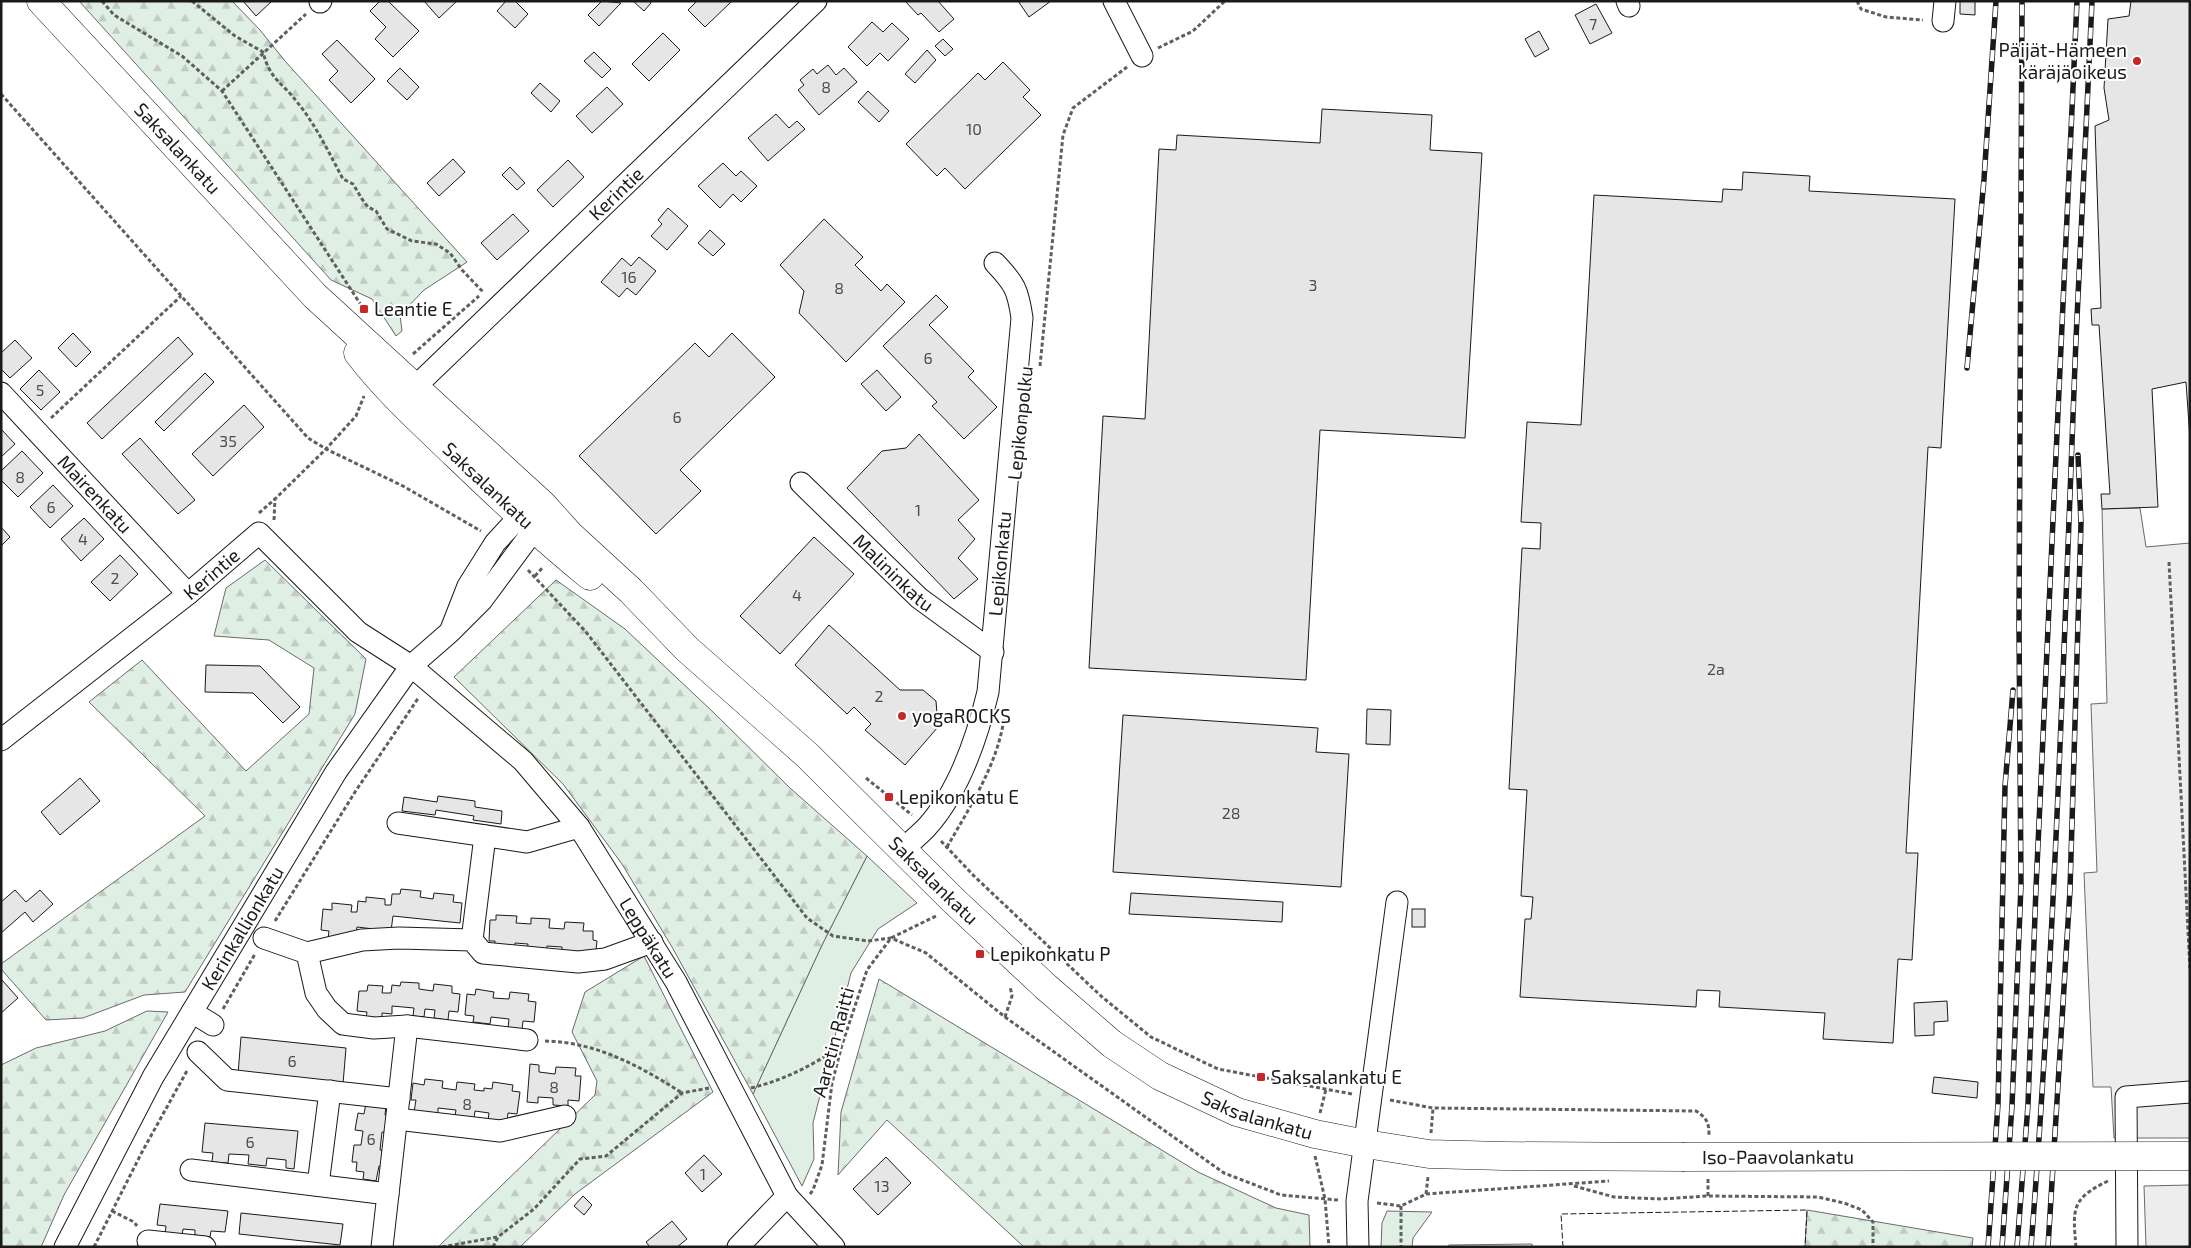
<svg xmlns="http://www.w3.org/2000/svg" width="2191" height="1248" viewBox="0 0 2191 1248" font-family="'Exo 2',sans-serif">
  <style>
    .green { fill: #e0efe3; stroke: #6a6a6a }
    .forest { fill: url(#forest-firs); stroke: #6a6a6a }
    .parking { fill: #ededed; stroke: #6a6a6a }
    .building { fill: #e6e6e6; stroke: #1a1a1a }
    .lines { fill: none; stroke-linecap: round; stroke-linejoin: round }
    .minor-casing { stroke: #1a1a1a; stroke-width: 23 }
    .major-casing { stroke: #1a1a1a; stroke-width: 29 }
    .path { stroke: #5f5f5f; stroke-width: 3; stroke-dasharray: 4 2.5; stroke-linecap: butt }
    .minor { stroke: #fff; stroke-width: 21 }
    .major { stroke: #fff; stroke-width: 28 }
    .rail-casing { stroke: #1a1a1a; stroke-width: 5.5 }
    .rail { stroke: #fff; stroke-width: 4; stroke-dasharray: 11; stroke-linecap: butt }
    .major-bridge-casing { stroke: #1a1a1a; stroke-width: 29; stroke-linecap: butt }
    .major-bridge { stroke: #fff; stroke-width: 28 }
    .fence { stroke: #1a1a1a; stroke-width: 1; stroke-dasharray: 6 2.5; stroke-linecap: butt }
    .poi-dot { fill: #c62828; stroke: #fff; stroke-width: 2 }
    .labels { text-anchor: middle; stroke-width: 4; stroke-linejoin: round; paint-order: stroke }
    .number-label { font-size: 16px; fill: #4d4d4d }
    .poi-label { font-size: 19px; fill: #1a1a1a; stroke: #fff; text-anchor: start }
    .street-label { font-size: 19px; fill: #1a1a1a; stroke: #fff }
  </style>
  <defs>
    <pattern id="forest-firs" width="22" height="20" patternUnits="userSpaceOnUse" patternTransform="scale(1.25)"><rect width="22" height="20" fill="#e0efe3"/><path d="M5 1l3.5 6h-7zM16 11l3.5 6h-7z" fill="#c0ccc2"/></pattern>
  </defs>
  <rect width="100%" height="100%" fill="#fff"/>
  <g class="green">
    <polygon points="867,856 917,903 878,929 851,973 813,1123 814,1159 802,1186 753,1094 822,945"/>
    <polygon points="1387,1211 1432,1212 1413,1238 1412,1247 1381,1247 1382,1223"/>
  </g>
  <g class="forest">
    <polygon points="79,1 232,1 260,30 285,61 467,262 424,290 400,315 402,331 396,336 372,299 331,280"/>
    <polygon points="265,560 366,659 355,714 185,992 144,995 83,1018 46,1020 1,969 1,964 205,816 89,702 142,660 246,771 309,714 314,668 269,640 214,636 226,588"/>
    <polygon points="556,580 625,629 713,712 790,788 867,856 822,945 753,1094 672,947 622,864 563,784 454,677"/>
    <polygon points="644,956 713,1092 575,1194 520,1247 438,1247 595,1095 597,1081 572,1032 585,992"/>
    <polygon points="879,979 1198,1172 1276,1208 1309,1215 1310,1247 1024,1247 887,1120 838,1175 841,1112"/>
    <polygon points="147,1011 168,1012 64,1195 41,1247 1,1247 1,1065 36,1048 105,1031"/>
    <polygon points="1807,1210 1973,1238 1972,1247 1805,1247"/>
  </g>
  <g class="parking">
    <polygon points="2140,508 2146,547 2190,543 2190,1138 2114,1138 2111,1087 2093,1087 2084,873 2097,872 2091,704 2107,703 2102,509"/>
    <polygon points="2190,1185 2190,1247 2146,1247 2144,1186"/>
    <polygon points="1532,1244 1532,1247 1447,1247 1449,1245"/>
  </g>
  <g class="building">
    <polygon points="243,1 272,1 256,16"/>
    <polygon points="380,1 388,1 419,31 393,57 375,39 386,27 370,11"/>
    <polygon points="424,1 457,1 439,18"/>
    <polygon points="506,1 515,1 528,14 515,28 497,11"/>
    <polygon points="602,1 621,3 599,26 588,15"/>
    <polygon points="633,1 650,1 651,3 644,11"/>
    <polygon points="697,1 732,1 705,27 688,10"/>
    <polygon points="905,1 938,1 954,19 939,32 921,13 918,15"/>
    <polygon points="1018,1 1051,1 1029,17"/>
    <polygon points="1960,1 1975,1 1975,15 1960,14"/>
    <polygon points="2131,1 2190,1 2190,439 2186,382 2152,389 2158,507 2102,509 2101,494 2110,494 2099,325 2092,325 2091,309 2101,308 2095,126 2109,120 2104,88 2108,19 2129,16"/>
    <polygon points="1596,4 1612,33 1590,44 1575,15"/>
    <polygon points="872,22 883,32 892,23 909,39 888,61 880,53 867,66 848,47"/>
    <polygon points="1539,31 1549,49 1535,57 1525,39"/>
    <polygon points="663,33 680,50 649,81 632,64"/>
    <polygon points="943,39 953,49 945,56 935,46"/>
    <polygon points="337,40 375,79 351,103 329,80 338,71 322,54"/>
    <polygon points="927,50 936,60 915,83 905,74"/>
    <polygon points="594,52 611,69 602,78 584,61"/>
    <polygon points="1003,62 1030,90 1023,97 1041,115 965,189 945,168 937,176 906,144 978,73 985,80"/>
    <polygon points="828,65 836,75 844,68 857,82 819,115 798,90 804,85 800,80 813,69 817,74"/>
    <polygon points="400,68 419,87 407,100 387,81"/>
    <polygon points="540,83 560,101 551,112 531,93"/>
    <polygon points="607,87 623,104 592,133 576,116"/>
    <polygon points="868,91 889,111 879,122 858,102"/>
    <polygon points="1322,109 1432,115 1430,150 1482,153 1465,438 1320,430 1306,680 1089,668 1103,416 1145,419 1159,149 1176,150 1177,135 1320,143"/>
    <polygon points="776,114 789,128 797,121 805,129 768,161 748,138"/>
    <polygon points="453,159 465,172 439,196 427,183"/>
    <polygon points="568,160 584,177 553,207 537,190"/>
    <polygon points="723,163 736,176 741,171 757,186 741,202 733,194 720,208 698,186"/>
    <polygon points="510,167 525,183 517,190 502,175"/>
    <polygon points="1743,172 1810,176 1809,191 1955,199 1941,448 1928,447 1906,853 1918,853 1912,960 1898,959 1893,1043 1823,1039 1825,1013 1719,1007 1720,991 1697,990 1696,1007 1520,997 1525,919 1531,919 1533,897 1521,896 1527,790 1509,789 1522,548 1540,549 1541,523 1521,522 1527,422 1581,425 1594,195 1722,202 1723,189 1742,190"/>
    <polygon points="668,208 688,226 667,250 651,236 662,224 658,220"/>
    <polygon points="513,214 529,231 497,260 481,243"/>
    <polygon points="824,219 863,257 855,265 881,291 887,284 905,302 846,362 799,313 804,291 780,265"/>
    <polygon points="710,230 725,244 713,256 698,243"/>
    <polygon points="639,257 656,271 636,295 627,288 619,297 601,282 622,258 631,266"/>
    <polygon points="936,295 948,307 929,325 974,371 968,377 997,407 964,439 932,406 937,402 883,346"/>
    <polygon points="73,333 91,352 76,367 58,348"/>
    <polygon points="732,333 775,377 680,470 701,491 656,534 579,456 695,343 709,357"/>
    <polygon points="178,337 193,354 102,439 87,423"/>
    <polygon points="15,340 32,358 10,378 1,369 1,353"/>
    <polygon points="39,370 60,392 41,410 20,389"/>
    <polygon points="877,370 901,397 886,411 861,384"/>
    <polygon points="205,373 214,382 164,431 155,422"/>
    <polygon points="244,405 264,427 213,476 192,454"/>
    <polygon points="1,429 15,444 1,457"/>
    <polygon points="919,434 979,500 958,520 975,539 958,558 978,579 954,599 847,488 882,451 906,448"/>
    <polygon points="140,438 195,500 178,514 122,454"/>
    <polygon points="22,451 43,473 18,497 1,480 1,471"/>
    <polygon points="53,485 73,506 50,528 30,507"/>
    <polygon points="84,518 104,539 81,561 61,539"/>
    <polygon points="1,527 10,537 1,546"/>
    <polygon points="814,537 854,574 780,654 740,616"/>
    <polygon points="120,555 138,574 110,601 91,582"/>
    <polygon points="829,625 900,690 923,690 936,701 938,727 905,765 865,730 871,724 854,707 847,714 795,665"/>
    <polygon points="206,665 260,666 300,707 283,723 253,693 205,692"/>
    <polygon points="1367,709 1391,710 1390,745 1366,744"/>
    <polygon points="1123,715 1318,728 1316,752 1349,754 1341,887 1113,872"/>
    <polygon points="80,778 100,801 60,835 41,812"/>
    <polygon points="438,796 475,801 475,807 502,811 501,824 473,820 474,816 436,810 435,815 402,811 404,797 437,802"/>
    <polygon points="401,889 421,891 420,897 433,899 434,893 454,895 453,902 462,903 460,923 393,916 391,931 357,927 356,934 328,939 329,931 321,930 323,909 332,910 332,903 352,905 351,912 357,912 358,901 366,902 366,897 385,899 385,905 391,905 392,894 400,894"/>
    <polygon points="15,890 26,902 40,890 53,904 33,922 25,912 1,933 1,902"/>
    <polygon points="1131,893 1283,902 1282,922 1129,914"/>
    <rect x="1412" y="909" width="13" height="18"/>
    <polygon points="496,915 517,916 516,923 531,924 531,918 550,919 549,928 564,929 565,922 584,923 583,931 593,931 593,940 597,941 596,950 588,950 588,954 562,952 562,947 547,946 546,952 527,951 528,944 515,943 514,949 495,947 495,941 489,941 490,920 496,920"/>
    <polygon points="1,979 18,998 1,1013"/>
    <polygon points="401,982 419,983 419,989 433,991 434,984 452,986 452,993 460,994 458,1012 449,1011 448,1020 434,1018 435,1010 425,1009 424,1017 413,1016 414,1008 392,1006 392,1014 382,1013 382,1020 366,1018 367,1012 357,1011 359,991 367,991 368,985 383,986 382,993 391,993 392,985 400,986"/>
    <polygon points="476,989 494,992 493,998 509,999 510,992 529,994 528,1001 536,1002 534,1022 523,1021 522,1030 508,1028 509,1019 491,1017 490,1024 473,1022 474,1016 465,1015 467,994 475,995"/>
    <polygon points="1947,1001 1948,1021 1934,1022 1934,1035 1915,1036 1914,1003"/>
    <polygon points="241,1037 346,1048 343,1084 238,1074"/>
    <polygon points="530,1064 539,1065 539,1072 555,1074 556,1067 576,1068 575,1076 581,1076 579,1101 568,1100 568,1106 553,1105 553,1098 538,1097 538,1103 527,1102"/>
    <polygon points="1934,1077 1978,1082 1977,1098 1932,1093"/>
    <polygon points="425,1079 443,1081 442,1088 456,1090 457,1082 475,1084 474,1090 484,1091 484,1088 492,1089 493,1082 513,1085 512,1091 520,1092 517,1114 508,1113 507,1123 488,1120 489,1113 475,1111 474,1118 455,1116 456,1110 438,1108 438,1115 414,1112 416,1100 411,1100 413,1083 424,1085"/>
    <polygon points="366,1103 386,1106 385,1115 392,1116 390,1133 382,1132 380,1150 389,1151 387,1168 379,1166 376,1181 363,1179 364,1172 356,1171 357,1162 352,1162 354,1145 361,1145 363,1131 355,1130 358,1113 364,1114"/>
    <polygon points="205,1123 298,1131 294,1169 286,1168 286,1160 267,1158 266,1166 248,1164 249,1155 229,1154 228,1163 212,1162 213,1153 202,1152"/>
    <polygon points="704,1155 722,1174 702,1192 685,1173"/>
    <polygon points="886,1157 911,1183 878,1215 853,1189"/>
    <polygon points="583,1196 592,1205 584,1215 574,1206"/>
    <polygon points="160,1204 228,1211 225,1232 211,1231 210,1237 195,1235 195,1230 183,1229 182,1236 165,1235 166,1226 157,1225"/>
    <polygon points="241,1213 343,1224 340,1245 239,1234"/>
    <polygon points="672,1221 687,1239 677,1247 650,1247 646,1242"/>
  </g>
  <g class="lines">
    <g class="minor-casing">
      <g id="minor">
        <polyline points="1114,1 1142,56"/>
        <polyline points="1627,1 1629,6"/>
        <polyline points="320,2 321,1"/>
        <polyline points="1943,21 1945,1"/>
        <path id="s1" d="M415 387 816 1"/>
        <path id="s2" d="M1 393 188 594"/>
        <path id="s3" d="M801 483 919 598 993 652"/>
        <path id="s4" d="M1 740 188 594 259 533 358 632 411 666 523 761 579 827 676 982 787 1196 834 1247"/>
        <polyline points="398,823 527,842 579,827"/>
        <path id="s5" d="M903 849C911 842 919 835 926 828 959 792 977 738 988 692L1022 318C1018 290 1015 284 995 263"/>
        <polyline points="264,938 307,953 362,940 399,938 472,940 483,953 578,962 605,959 652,942"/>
        <polyline points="472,940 485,836"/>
        <polyline points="307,953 316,993 327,1009 343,1024 374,1028 407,1026 527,1040"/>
        <polyline points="192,1012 213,1025"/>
        <polyline points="198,1052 227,1080 399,1099"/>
        <polyline points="397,1119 500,1131 565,1116"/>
        <polyline points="191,1170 388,1194"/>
        <polyline points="318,1185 330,1091"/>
        <polyline points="148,1241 205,1247"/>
        <path id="s6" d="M65 1247 153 1077 336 772 411 666 450 632 482 600 542 519 543 505 529 506 495 543 468 586 450 632"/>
        <polyline points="382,1247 407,1026"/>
        <polyline points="738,1247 787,1196"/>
        <polyline points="1358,1247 1357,1201 1397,902"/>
        <polyline points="2127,1247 2126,1097 2190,1092"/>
      </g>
    </g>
    <g class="major-casing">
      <g id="major">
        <path id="s7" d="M41 1 315 296 543 505 570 535 631 591 687 649 807 755 953 900 1046 987 1112 1044 1160 1076 1237 1112 1315 1134 1366 1144 1429 1154 1503 1156 1682 1157"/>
        <path id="s8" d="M358 353C387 391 422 422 456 455 500 497 543 538 590 576"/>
      </g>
    </g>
    <g class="path">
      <polyline points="102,1 114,15 182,56 222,91 361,305"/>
      <path d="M192 1 235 36 263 52C270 80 282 82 297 102 316 125 329 153 343 179L353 184 362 199 368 207 376 211 387 229 412 241 436 244 450 253 462 270 484 293"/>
      <polyline points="1857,1 1861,9 1886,17 1923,20"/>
      <polyline points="1158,48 1193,31 1225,1"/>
      <polyline points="222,91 306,14"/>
      <polyline points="1,94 308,438 326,449 403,486 481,531"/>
      <polyline points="413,354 479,296"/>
      <polyline points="1040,366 1063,135 1073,108 1127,67"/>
      <polyline points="51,418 181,296"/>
      <polyline points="259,513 275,499"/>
      <polyline points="274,520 275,499 326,449 356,416 364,396"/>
      <polyline points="2169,562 2190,970"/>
      <polyline points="528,570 586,632 807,918 833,936 868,941 891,938 926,953 1005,1017 1224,1173 1281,1195 1338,1200"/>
      <polyline points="535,576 543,567"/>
      <polyline points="866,778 912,815"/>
      <polyline points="941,841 974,876 1101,996 1151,1037 1218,1069 1352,1094"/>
      <path d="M947 847C971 805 1001 759 1005 710"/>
      <polyline points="275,921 355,792 419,697"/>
      <polyline points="223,1009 255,954"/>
      <polyline points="1005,1017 1012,996 1010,986"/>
      <path d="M545 1041C596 1042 640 1066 682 1093"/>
      <path d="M751 1088C784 1080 814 1065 842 1045"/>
      <path d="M1390 1100 1433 1108 1696 1111C1707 1118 1709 1123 1709 1135"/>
      <polyline points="1320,1113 1326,1089"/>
      <polyline points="1431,1133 1433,1108"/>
      <polyline points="1315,1156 1325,1199 1329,1247"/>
      <polyline points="1574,1186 1614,1197 1661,1199 1708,1196 1818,1197 1844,1203 1862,1210 1873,1222 1873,1247"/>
      <polyline points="810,1194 813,1190 822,1165 832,1083 842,1045 867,970 891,938 936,916"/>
      <polyline points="1426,1194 1428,1177"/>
      <polyline points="1708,1196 1708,1179"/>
      <polyline points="1377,1203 1401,1206 1426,1194 1609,1181"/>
      <polyline points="1401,1206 1401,1247"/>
      <polyline points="112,1211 134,1222 137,1226"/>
      <polyline points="94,1247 142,1152 188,1069"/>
      <polyline points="442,1247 497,1237"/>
      <polyline points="493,1247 498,1237 534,1209 580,1159 606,1156 682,1093 709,1088"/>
      <path d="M2076 1247C2073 1210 2070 1199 2108 1181"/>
    </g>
    <use href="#minor" class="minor"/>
    <use href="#major" class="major"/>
    <g class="rail-casing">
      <g id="rail">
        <polyline points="1967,368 1984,179 1996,1"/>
        <polyline points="1988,1247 1998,1104 2005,786 2013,690"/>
        <polyline points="2002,1247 2012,1106 2021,885 2019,626 2022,1"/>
        <polyline points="2017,1247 2028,1105 2036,888 2077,1"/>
        <path d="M2031 1247C2055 945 2064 642 2076 339 2081 227 2087 114 2092 1"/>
        <polyline points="2048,1247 2070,890 2081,523 2078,455"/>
      </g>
    </g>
    <use href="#rail" class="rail"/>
    <g class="major-bridge-casing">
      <g id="major-bridge">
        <path id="s9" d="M1682 1157 2190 1156"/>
      </g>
    </g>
    <use href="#major-bridge" class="major-bridge"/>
    <polyline class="fence" points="1563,1247 1561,1214 1807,1210 1805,1247"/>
  </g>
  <g class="poi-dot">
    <circle cx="2137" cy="61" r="5"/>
    <rect x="359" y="304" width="10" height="10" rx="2.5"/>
    <circle cx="902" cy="716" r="5"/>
    <rect x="884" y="792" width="10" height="10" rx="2.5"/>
    <rect x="975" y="949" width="10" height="10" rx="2.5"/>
    <rect x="1256" y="1072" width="10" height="10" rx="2.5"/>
  </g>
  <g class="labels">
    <g class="number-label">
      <text x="1593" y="30">7</text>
      <text x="826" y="93">8</text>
      <text x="974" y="135">10</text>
      <text x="629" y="283">16</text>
      <text x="1313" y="291">3</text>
      <text x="839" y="294">8</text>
      <text x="928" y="364">6</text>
      <text x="40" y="396">5</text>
      <text x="677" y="423">6</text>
      <text x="228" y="447">35</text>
      <text x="20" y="483">8</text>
      <text x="51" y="513">6</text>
      <text x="918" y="516">1</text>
      <text x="83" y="545">4</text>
      <text x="115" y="584">2</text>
      <text x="797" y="601">4</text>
      <text x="1716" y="675">2a</text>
      <text x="879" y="702">2</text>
      <text x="1231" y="819">28</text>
      <text x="292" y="1067">6</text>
      <text x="554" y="1093">8</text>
      <text x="467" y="1110">8</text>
      <text x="371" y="1145">6</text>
      <text x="250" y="1148">6</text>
      <text x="703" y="1180">1</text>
      <text x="882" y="1192">13</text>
    </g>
    <g class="poi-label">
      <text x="2127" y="57" text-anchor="end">Päijät-Hämeen<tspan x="2127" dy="22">käräjäoikeus</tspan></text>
      <text x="374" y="316">Leantie E</text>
      <text x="912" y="723">yogaROCKS</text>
      <text x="899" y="804">Lepikonkatu E</text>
      <text x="990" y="961">Lepikonkatu P</text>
      <text x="1271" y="1084">Saksalankatu E</text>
    </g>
    <g class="street-label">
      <text dy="7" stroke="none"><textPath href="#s7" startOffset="201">Saksalankatu</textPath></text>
      <text dy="7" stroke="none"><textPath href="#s1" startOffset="279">Kerintie</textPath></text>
      <text transform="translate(1020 423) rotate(-84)" y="7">Lepikonpolku</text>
      <text dy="7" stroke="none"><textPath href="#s8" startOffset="186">Saksalankatu</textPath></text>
      <text dy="7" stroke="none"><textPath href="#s2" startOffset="138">Mairenkatu</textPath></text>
      <text dy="7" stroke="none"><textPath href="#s5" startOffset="311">Lepikonkatu</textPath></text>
      <text dy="7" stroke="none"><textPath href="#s3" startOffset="129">Malininkatu</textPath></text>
      <text dy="7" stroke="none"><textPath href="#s4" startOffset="268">Kerintie</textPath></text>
      <text dy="7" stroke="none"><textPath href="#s7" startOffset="1254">Saksalankatu</textPath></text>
      <text dy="7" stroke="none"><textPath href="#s6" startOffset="365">Kerinkallionkatu</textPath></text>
      <text dy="7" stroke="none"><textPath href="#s4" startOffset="898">Leppäkatu</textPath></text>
      <text transform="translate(833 1042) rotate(-75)" y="7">Aaretin Raitti</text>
      <text dy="7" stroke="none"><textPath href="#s7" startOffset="1659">Saksalankatu</textPath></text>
      <text dy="7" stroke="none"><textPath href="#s9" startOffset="96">Iso-Paavolankatu</textPath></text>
    </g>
  </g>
  <rect width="2191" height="1248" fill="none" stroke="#1a1a1a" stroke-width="5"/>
</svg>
